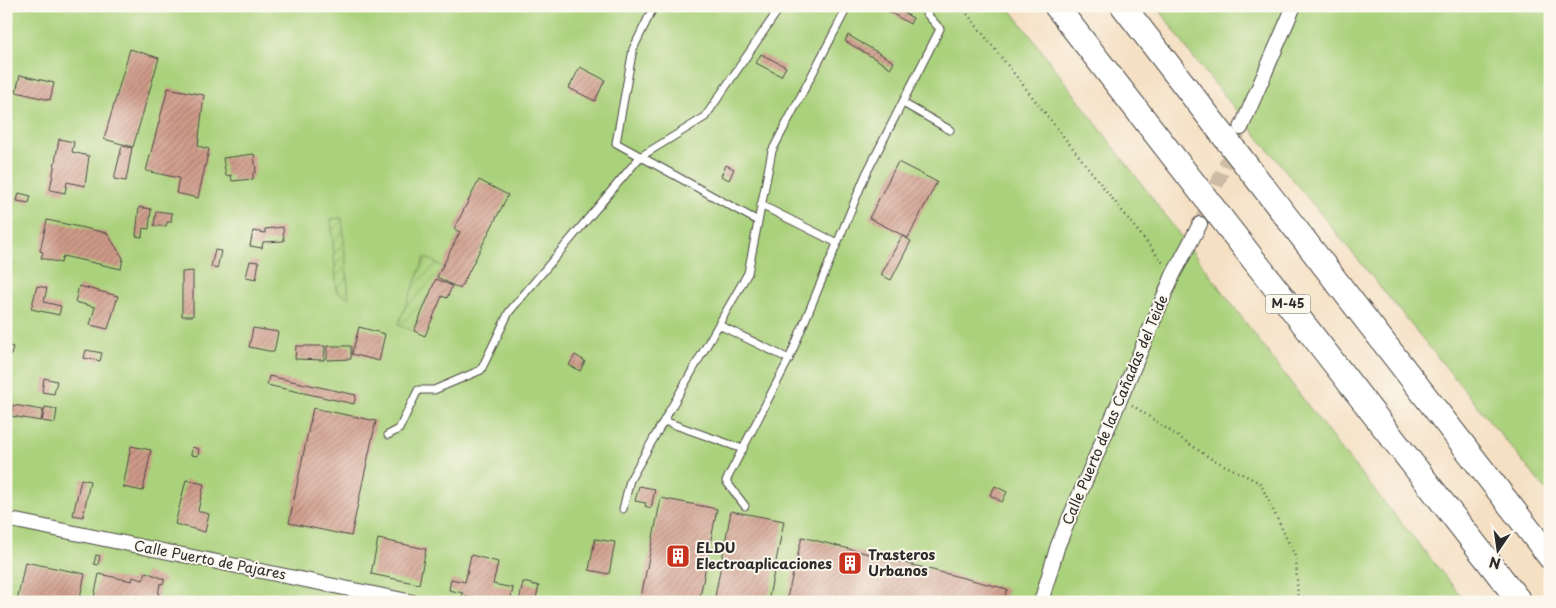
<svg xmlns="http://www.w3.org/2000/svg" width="1556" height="608" viewBox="0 0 1556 608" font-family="'Playpen Sans',sans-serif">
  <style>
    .green { fill: #aad17c; stroke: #6a7e54 }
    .garden { fill: url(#garden-furrows); stroke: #6a7e54 }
    .building { fill: url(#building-hatch) }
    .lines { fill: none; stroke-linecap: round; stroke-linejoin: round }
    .street-tunnel { stroke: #cdbca5; stroke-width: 14; stroke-dasharray: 14 7; stroke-linecap: butt }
    .lane-casing { stroke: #494642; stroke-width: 9 }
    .street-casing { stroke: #494642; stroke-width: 16 }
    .highway-casing { stroke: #494642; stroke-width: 26 }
    .path { stroke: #494642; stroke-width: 2.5; stroke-dasharray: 1 4; stroke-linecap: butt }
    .lane { stroke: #fff; stroke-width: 7 }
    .street { stroke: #fff; stroke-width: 14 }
    .highway { stroke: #fff; stroke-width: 24 }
    .labels { text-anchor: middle; stroke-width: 4; stroke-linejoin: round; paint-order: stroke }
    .shield { fill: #fbf7ec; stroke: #696865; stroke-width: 1 }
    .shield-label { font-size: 12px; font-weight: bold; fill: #2b2b2b }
    .street-label { font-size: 14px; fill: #2b2b2b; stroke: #fbf7ec }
    .poi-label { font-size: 14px; font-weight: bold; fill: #2b2b2b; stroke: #fbf7ec; text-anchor: start }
  </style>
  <defs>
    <pattern id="garden-furrows" width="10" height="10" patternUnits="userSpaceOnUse" patternTransform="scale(1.25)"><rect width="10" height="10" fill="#aad17c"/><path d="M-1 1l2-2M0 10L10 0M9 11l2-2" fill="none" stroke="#92b46b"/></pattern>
    <pattern id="building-hatch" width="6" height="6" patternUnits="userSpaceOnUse" patternTransform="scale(1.25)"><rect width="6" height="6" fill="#cf9a89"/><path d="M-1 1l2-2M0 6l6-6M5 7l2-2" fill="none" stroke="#a87e70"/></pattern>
  </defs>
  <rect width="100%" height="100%" fill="#fbf7ec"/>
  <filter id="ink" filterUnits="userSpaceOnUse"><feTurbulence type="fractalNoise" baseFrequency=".02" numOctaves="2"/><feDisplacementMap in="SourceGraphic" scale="10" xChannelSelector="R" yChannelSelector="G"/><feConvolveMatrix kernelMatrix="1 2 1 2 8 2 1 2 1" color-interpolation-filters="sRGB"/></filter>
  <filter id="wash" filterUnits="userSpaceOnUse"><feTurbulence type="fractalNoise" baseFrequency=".0096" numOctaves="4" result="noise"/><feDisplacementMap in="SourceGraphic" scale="20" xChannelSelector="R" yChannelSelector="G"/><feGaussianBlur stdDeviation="1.12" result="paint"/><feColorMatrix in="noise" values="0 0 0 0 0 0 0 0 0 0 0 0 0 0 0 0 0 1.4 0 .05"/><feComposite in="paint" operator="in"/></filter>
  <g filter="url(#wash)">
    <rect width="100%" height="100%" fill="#f5e0c4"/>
    <g class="green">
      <polygon points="6,6 1008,6 1339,447 1466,602 6,602"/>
      <polygon points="1157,6 1550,6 1550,495 1192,56"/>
    </g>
    <g class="garden">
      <polygon points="342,218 349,297 337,292 331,219"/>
      <polygon points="425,257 443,267 414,331 398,325"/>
    </g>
    <g id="blocks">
      <g class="building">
        <polygon points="879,6 892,6 913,18 910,24"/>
        <polygon points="848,35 894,62 891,68 845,41"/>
        <polygon points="130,49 159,58 133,147 104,139"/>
        <polygon points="761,54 786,67 781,76 756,63"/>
        <polygon points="580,67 605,80 595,101 569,88"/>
        <polygon points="20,75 54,83 50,100 16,92"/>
        <polygon points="168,88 204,95 198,146 209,149 198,198 176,193 179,178 146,171"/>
        <polygon points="59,139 74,142 72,152 89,156 85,186 67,182 65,193 50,190"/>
        <polygon points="122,146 132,148 126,181 114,179"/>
        <polygon points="254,154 256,172 253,173 253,179 232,181 231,175 226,176 223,158"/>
        <polygon points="898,162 937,182 908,238 869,218"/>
        <polygon points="726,165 734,169 729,180 721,176"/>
        <polygon points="479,180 508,195 460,289 437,277 460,232 454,229"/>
        <polygon points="19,193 31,196 29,203 17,201"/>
        <polygon points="139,207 151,209 149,229 143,228 142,237 136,236"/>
        <polygon points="156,211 172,213 171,222 167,222 166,226 154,226"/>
        <polygon points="47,220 107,233 123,258 121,269 63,256 61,263 41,258 43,252 40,251"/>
        <polygon points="283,227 284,241 263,242 262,248 250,246 253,231 265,233 265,229"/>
        <polygon points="902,236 911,241 891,280 881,275"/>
        <polygon points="215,250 221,251 217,269 211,267"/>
        <polygon points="250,261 259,262 256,279 246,277"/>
        <polygon points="193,271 193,316 182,316 182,272"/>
        <polygon points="436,279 452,286 447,298 442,296 425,336 414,331"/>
        <polygon points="37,286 47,288 44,302 61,306 59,315 31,309"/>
        <polygon points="79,286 118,296 108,329 90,325 95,307 75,302"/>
        <polygon points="359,327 385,334 379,361 352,354"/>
        <polygon points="253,328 278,332 274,352 249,347"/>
        <polygon points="6,345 13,347 11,355 6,354"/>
        <polygon points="296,346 325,346 324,360 295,359"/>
        <polygon points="327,346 351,346 351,359 327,360"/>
        <polygon points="86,350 102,353 100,361 84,358"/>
        <polygon points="575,355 585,361 580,371 569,365"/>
        <polygon points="269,376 356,395 354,404 267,385"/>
        <polygon points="44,378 57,381 54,394 42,392"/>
        <polygon points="13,405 43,410 41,421 11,416"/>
        <polygon points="45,407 57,409 55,423 42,421"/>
        <polygon points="313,408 376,421 351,536 289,523"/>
        <polygon points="131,446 151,450 143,491 123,487"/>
        <polygon points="192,447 199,449 198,456 191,455"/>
        <polygon points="81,479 90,481 83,517 73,515"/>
        <polygon points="186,480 204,484 198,511 209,514 205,532 175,524"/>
        <polygon points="639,486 655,489 651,508 645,506 646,503 635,501"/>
        <polygon points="995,486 1007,492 1002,502 990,495"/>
        <polygon points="661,498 717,509 699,602 640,602"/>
        <polygon points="731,511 784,521 768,602 714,602"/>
        <polygon points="802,537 1007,589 1003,602 786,602"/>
        <polygon points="378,539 426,549 419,584 371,574"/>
        <polygon points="595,539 615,542 609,574 589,570"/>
        <polygon points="96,555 100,556 98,565 94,564"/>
        <polygon points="471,555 498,562 493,584 513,588 510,602 490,602 462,596 463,593 449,590 451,579 465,582"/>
        <polygon points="25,562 85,574 79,602 17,602"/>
        <polygon points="146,572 164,579 164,583 160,584 157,602 93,602 99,574 132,581 133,577 143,580"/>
        <polygon points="523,582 539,586 535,602 519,602"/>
      </g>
    </g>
  </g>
  <g filter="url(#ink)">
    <use href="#blocks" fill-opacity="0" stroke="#494642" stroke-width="1"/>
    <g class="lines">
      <polyline class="street-tunnel" points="1200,224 1241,128"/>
      <g class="lane-casing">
        <g id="lane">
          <polyline points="654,6 633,49 616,143 758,221"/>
          <polyline points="903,103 950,130"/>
          <polyline points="761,205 837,243"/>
          <polyline points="719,325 789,359"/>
          <polyline points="664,421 743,449"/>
          <polyline points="388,435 399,429 418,390 434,390 481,370 509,312 640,157 705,117 781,6"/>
          <polyline points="745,506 726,481 789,359 866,174 940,29 926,13"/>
          <polyline points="623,509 630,480 748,273 772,151 848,6"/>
        </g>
      </g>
      <g class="street-casing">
        <g id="street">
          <polyline points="1241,128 1294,6"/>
          <polyline points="6,519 413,602"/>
          <polyline points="1041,602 1058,545 1173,275 1200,224"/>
        </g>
      </g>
      <g class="highway-casing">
        <g id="highway">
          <polyline points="1056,6 1520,602"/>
          <polyline points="1123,6 1550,557"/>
        </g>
      </g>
      <g class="path">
        <polyline points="961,6 1163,263"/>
        <polyline points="1132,405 1210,458 1260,483 1296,558 1298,602"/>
      </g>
      <use href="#lane" class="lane"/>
      <use href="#street" class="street"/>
      <use href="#highway" class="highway"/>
    </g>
  </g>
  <defs>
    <g id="building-square" transform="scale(1.25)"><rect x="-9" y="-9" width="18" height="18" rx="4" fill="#c8321e" stroke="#fbf7ec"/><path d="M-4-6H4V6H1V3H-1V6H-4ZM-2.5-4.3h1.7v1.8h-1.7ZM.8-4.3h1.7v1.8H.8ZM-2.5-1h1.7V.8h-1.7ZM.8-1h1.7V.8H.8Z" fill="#fff"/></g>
  </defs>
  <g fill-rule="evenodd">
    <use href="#building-square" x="678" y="556"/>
    <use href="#building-square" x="850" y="563"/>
  </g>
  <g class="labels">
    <rect class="shield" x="1265.5" y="294.5" width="45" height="19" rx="4"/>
    <g class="shield-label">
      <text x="1288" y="308">M-45</text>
    </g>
    <g class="street-label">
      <text transform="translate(1115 410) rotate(-67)" y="5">Calle Puerto de las Cañadas del Teide</text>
      <text transform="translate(210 560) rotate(11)" y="5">Calle Puerto de Pajares</text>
    </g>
    <g class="poi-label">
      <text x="696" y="553">ELDU<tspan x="696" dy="16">Electroaplicaciones</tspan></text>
      <text x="868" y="560">Trasteros<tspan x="868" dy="16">Urbanos</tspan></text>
    </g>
  </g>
  <rect width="1556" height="608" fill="none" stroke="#fbf7ec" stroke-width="25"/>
  <g transform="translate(1498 550) rotate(193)" stroke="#fbf7ec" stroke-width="4" paint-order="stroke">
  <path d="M0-4L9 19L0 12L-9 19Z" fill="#2b2b2b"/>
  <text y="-8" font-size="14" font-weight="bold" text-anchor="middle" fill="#2b2b2b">N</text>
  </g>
</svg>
